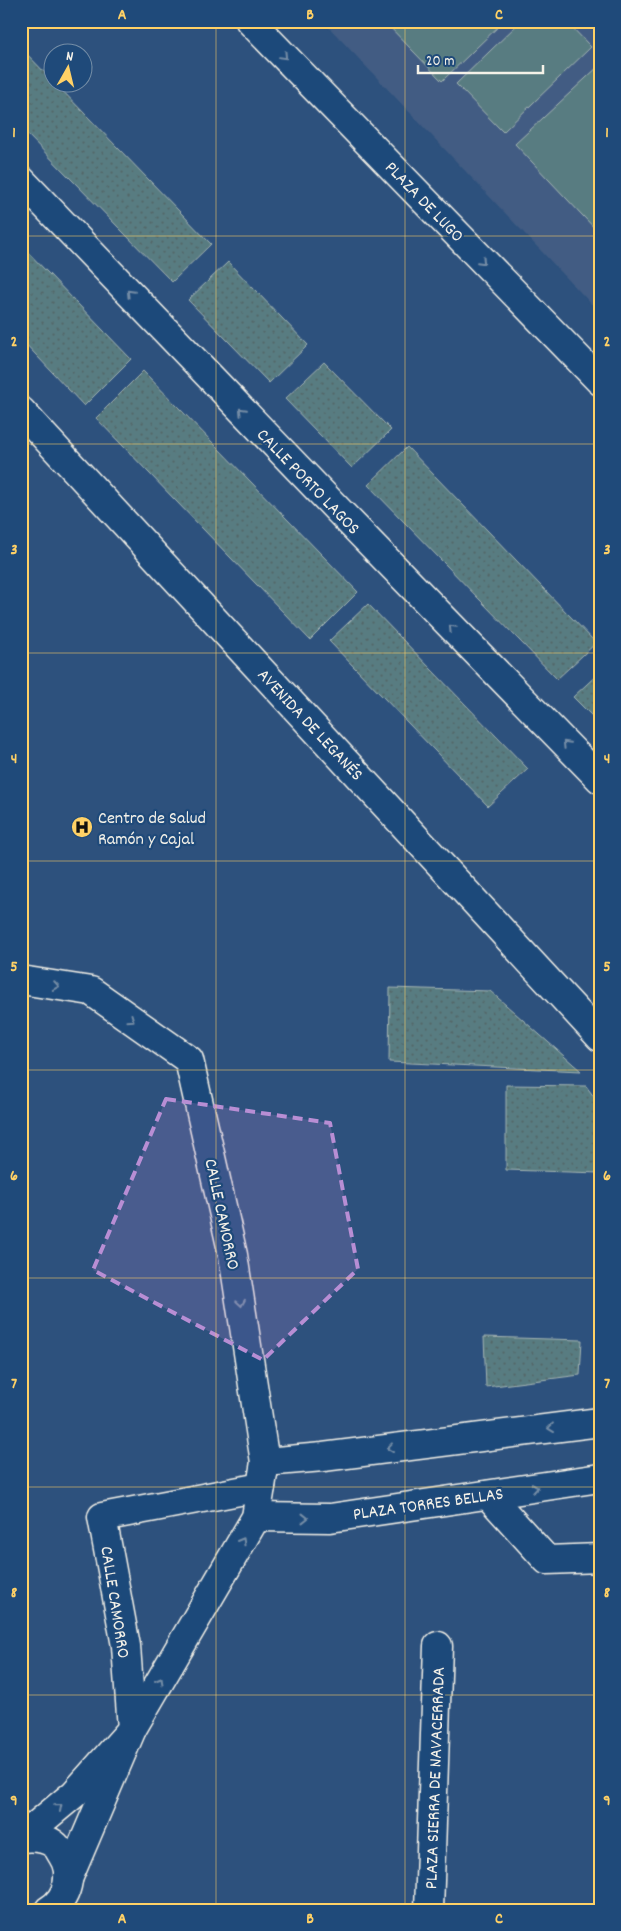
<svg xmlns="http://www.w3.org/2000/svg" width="621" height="1931" viewBox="0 0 621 1931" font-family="Dekko,sans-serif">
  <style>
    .built { fill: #425c83 }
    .grass { fill: url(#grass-dots); stroke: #a6b6b4 }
    .pitch { fill: #597c81; stroke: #a6b6b4 }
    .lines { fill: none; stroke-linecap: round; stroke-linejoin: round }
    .minor-casing { stroke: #f4f1e8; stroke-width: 31 }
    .minor { stroke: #1f4a7a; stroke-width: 28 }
    .oneway { stroke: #748da6 }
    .marked { fill: #b88ed4; fill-opacity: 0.2; stroke: #b88ed4; stroke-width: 4; stroke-dasharray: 10 6; stroke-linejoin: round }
    .grid { fill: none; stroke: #ffd166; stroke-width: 1; stroke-opacity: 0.55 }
    .labels { text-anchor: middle; stroke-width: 4.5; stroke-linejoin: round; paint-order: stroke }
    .street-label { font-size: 18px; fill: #f4f1e8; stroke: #1f4a7a }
    .poi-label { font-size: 18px; fill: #f4f1e8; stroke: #1f4a7a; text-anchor: start }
    .neatline { fill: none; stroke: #ffd166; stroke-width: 2 }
    .grid-label { font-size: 16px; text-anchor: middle; font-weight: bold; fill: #ffd166 }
  </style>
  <defs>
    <pattern id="grass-dots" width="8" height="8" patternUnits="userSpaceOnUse" patternTransform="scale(1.25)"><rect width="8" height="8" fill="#597c81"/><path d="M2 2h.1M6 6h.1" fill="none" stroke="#526566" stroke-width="1.8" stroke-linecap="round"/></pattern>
  </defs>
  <rect width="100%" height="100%" fill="#2d517d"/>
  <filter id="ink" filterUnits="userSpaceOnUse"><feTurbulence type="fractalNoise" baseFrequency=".02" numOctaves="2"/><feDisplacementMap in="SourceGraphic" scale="10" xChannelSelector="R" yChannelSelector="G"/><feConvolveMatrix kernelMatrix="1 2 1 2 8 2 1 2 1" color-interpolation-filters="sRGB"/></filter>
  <g filter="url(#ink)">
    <polygon class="built" points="323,21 600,21 600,313"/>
    <g class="grass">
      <polygon points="21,48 52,80 52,82 55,83 211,244 172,282 21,128"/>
      <polygon points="21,245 131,359 84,406 21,339"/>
      <polygon points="228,262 308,345 269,383 188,300"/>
      <polygon points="324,362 391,430 352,468 285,399"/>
      <polygon points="143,371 358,592 310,640 96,418"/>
      <polygon points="407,447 596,643 557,679 368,485"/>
      <polygon points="368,604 528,769 488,806 329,641"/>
      <polygon points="600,672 600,724 573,697"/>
      <polygon points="390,988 490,991 581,1071 389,1062"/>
      <polygon points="506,1085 586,1086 600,1105 600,1173 506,1170"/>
      <polygon points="484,1337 582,1340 580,1375 486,1387"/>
    </g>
    <g class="pitch">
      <polygon points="384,21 504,21 442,81"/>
      <polygon points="521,21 566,21 591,47 503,132 456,84"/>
      <polygon points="600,65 600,234 515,144"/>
    </g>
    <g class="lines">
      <g class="minor-casing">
        <g id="minor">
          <polyline points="250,21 600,381"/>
          <polyline points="21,180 339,511 600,779"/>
          <polyline points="21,411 600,1037"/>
          <polyline points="21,980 91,991 189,1060 233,1255 261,1437 265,1462 256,1517 132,1729 74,1794 21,1838"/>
          <polyline points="265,1462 323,1457 600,1422"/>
          <polyline points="488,1495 547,1560 600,1558"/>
          <polyline points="256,1517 330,1518 600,1478"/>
          <path d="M21 1838C32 1837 46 1837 55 1845 58 1847 60 1852 62 1855 74 1873 68 1899 49 1910"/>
          <polyline points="68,1879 132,1729 126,1646 102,1517 261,1487"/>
          <polyline points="429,1910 438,1646"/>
        </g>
      </g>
      <use href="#minor" class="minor"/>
    </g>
    <defs><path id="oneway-chevron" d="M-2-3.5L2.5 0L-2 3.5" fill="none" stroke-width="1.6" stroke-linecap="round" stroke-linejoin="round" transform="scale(1.25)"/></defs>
    <g class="oneway">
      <use href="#oneway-chevron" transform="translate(284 56) rotate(46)"/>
      <use href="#oneway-chevron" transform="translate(482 261) rotate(46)"/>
      <use href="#oneway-chevron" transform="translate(130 293) rotate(-134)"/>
      <use href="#oneway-chevron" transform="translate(242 411) rotate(-134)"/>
      <use href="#oneway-chevron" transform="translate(452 628) rotate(-134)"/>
      <use href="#oneway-chevron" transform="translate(566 744) rotate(-134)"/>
      <use href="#oneway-chevron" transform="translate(56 986) rotate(9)"/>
      <use href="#oneway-chevron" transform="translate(131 1019) rotate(35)"/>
      <use href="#oneway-chevron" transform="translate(241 1303) rotate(81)"/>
      <use href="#oneway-chevron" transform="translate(551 1428) rotate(173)"/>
      <use href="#oneway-chevron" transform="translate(390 1448) rotate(173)"/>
      <use href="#oneway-chevron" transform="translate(535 1488) rotate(-9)"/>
      <use href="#oneway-chevron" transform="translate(305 1518)"/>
      <use href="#oneway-chevron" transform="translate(242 1541) rotate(-60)"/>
      <use href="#oneway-chevron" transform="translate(160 1681) rotate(-60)"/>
      <use href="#oneway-chevron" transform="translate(59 1807) rotate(-40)"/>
    </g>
  </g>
  <path class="marked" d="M166 1099 330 1123 358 1269 263 1360 93 1270Z"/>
  <path class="grid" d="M216 21V1910M405 21V1910M21 236H600M21 444H600M21 653H600M21 861H600M21 1070H600M21 1278H600M21 1487H600M21 1695H600"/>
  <defs>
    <g id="hospital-disc" transform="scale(1.125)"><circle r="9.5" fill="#ffd166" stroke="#1f4a7a"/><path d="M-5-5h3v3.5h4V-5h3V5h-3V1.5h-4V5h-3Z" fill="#111"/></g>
  </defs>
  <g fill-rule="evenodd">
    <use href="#hospital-disc" x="82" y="827"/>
  </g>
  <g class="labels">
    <g class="street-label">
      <text transform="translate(425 201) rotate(46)" y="6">PLAZA DE LUGO</text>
      <text transform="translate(309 481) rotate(46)" y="6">CALLE PORTO LAGOS</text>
      <text transform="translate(311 724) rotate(47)" y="6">AVENIDA DE LEGANÉS</text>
      <text transform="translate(223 1214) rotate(78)" y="6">CALLE CAMORRO</text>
      <text transform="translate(428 1503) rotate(-8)" y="6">PLAZA TORRES BELLAS</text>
      <text transform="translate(116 1602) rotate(81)" y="6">CALLE CAMORRO</text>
      <text transform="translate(434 1778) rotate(-88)" y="6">PLAZA SIERRA DE NAVACERRADA</text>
    </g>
    <g class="poi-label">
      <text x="98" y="823">Centro de Salud<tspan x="98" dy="21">Ramón y Cajal</tspan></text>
    </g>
  </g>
  <rect width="621" height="1931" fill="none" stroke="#1f4a7a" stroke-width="55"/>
  <g transform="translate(68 68) rotate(8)"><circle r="24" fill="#1f4a7a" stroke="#748da6"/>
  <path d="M0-4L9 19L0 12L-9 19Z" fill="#ffd166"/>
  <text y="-8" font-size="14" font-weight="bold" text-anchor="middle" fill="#f4f1e8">N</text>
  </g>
  <path d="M418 65v8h125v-8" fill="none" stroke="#f4f1e8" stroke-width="2.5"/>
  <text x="426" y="65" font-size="15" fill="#f4f1e8" stroke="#1f4a7a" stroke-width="4" paint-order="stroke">20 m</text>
  <rect x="28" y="28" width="566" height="1876" class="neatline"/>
  <g class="grid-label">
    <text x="122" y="19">A</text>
    <text x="310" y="19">B</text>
    <text x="499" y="19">C</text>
    <text x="14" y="137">1</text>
    <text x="607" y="137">1</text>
    <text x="14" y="346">2</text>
    <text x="607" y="346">2</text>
    <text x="14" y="554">3</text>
    <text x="607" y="554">3</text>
    <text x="14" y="763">4</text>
    <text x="607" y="763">4</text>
    <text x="14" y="971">5</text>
    <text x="607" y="971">5</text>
    <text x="14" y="1180">6</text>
    <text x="607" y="1180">6</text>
    <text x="14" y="1388">7</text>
    <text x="607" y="1388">7</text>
    <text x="14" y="1597">8</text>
    <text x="607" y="1597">8</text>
    <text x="14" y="1805">9</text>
    <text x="607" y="1805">9</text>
    <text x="122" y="1923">A</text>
    <text x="310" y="1923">B</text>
    <text x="499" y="1923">C</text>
  </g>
</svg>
